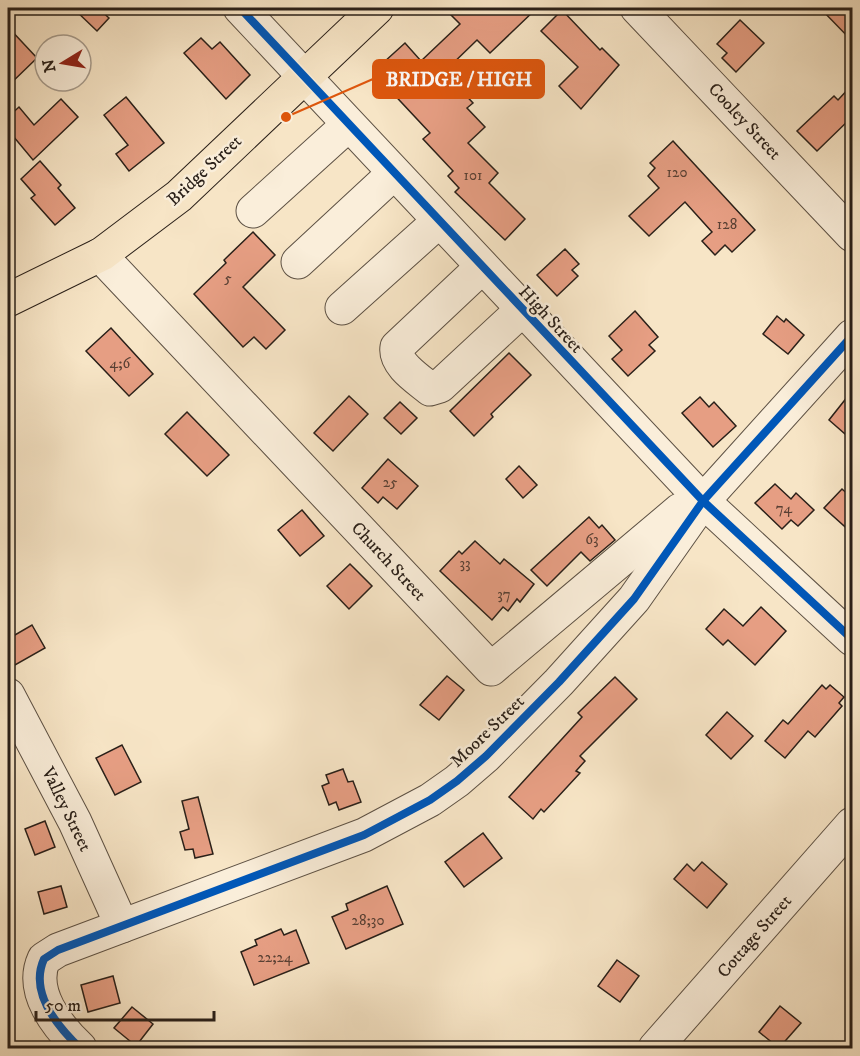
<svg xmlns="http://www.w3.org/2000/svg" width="860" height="1056" viewBox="0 0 860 1056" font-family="'IM FELL DW Pica',serif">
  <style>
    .building { fill: #e69e83; stroke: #2a2019; stroke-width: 1.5 }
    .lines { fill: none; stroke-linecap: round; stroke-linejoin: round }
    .minor-casing { stroke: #5d5144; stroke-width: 35 }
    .major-casing { stroke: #2a2019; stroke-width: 35 }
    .minor { stroke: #faeeda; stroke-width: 33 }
    .major { stroke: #f7e5c6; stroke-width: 33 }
    .cycleway-casing { stroke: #faeeda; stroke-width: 11 }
    .cycleway { stroke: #0057b8; stroke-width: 8 }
    .labels { text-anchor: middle; stroke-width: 5; stroke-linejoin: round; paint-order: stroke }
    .number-label { font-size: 15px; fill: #594034 }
    .street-label { font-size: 18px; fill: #2a2019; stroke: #faeeda }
    .leader { fill: none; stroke: #de560d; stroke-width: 2 }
    .callout-dot { fill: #de560d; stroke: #faeeda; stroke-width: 2 }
    .callout { fill: #de560d; stroke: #de560d; stroke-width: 2 }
    .callout-label { font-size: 20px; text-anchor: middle; font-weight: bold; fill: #fff }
  </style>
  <rect width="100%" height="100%" fill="#f7e5c6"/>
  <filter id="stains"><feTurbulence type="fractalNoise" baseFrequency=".00333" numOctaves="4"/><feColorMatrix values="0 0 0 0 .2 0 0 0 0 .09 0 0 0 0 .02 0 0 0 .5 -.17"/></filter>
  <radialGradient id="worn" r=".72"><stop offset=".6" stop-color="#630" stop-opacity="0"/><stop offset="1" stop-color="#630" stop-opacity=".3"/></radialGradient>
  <g class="building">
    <polygon points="73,8 98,8 109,18 97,31"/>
    <polygon points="444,8 537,8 490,53 477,40 444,72 473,103 467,108 485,127 468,143 498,173 489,183 525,219 505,240 455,192 459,188 448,176 453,171 423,139 430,133 373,72 405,43 421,61 460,24"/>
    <polygon points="820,8 846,8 852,14 852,41"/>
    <polygon points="562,10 600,50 602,48 619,65 581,109 559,86 578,67 541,31"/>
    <polygon points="740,20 764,43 736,72 722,58 727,53 717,44"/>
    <polygon points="8,27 37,58 8,86"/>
    <polygon points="201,38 212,49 220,42 250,75 226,99 184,53"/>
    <polygon points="852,85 852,117 817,151 797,131 834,96 838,100"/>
    <polygon points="126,97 164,143 129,171 116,154 128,145 104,115"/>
    <polygon points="61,99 78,117 33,160 8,130 8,117 19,107 34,125"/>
    <polygon points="673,141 755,230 732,252 725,245 715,255 702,241 712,232 685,202 649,236 629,216 659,188 648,176 655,168 650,163"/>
    <polygon points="40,161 61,185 58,188 75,208 55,225 31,198 35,195 21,179"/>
    <polygon points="253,232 275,255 243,287 285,330 266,349 254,337 243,347 194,294 226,263 224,260"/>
    <polygon points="565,249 579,264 572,270 578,276 557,296 537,275"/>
    <polygon points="635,311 658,337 649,345 655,351 628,376 612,359 622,350 609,336"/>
    <polygon points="777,316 784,322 786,319 804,335 788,354 763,334"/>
    <polygon points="111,328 153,374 129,396 86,351"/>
    <polygon points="509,353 531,375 491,414 493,417 474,436 450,411"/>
    <polygon points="852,391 852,440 829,420"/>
    <polygon points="349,396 368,414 333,451 314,433"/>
    <polygon points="700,397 709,407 714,402 736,426 713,447 682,413"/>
    <polygon points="400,402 417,418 401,434 384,418"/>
    <polygon points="187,412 229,455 207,476 165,434"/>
    <polygon points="388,459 418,486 397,509 383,497 378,503 362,488"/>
    <polygon points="519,466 537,485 523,498 506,479"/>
    <polygon points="775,484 791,499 796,493 814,510 798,526 791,520 782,529 755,503"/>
    <polygon points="842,489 852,498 852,533 824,508"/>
    <polygon points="302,510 324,536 300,556 278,530"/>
    <polygon points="589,517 599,528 602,525 615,540 590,561 581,552 547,586 531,570"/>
    <polygon points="475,541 500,564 504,559 534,584 520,602 517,599 508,611 503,607 492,620 440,571 459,551 462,554"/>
    <polygon points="350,564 372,586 349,609 327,586"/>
    <polygon points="761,607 786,631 755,665 728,640 723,645 706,629 724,609 743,626"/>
    <polygon points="32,625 45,648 15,665 8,651 8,639"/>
    <polygon points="447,676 464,690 439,720 420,705"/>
    <polygon points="615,677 637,699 580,756 585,761 576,771 580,773 544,812 541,809 533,819 509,797 582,717 578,713"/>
    <polygon points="822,685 826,689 830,685 844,697 839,703 842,706 815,737 808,731 785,758 765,741 783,720 788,724"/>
    <polygon points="727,712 753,736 731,759 706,735"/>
    <polygon points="122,745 141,782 115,795 96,758"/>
    <polygon points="343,769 348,782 353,781 361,802 339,810 336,802 329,805 322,786 329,783 326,775"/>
    <polygon points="198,797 213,854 195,858 193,849 185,850 180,832 189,829 182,801"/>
    <polygon points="45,821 55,847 35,855 25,829"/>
    <polygon points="483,833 502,858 464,887 445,862"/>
    <polygon points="702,862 727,884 707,908 674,879 687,864 694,871"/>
    <polygon points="61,886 67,907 44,914 38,892"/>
    <polygon points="387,886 403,924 346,949 332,917 348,910 346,904"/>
    <polygon points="281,929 284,935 296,930 309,963 254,985 241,952 257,945 255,940"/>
    <polygon points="617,960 639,976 620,1002 598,986"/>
    <polygon points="113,976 120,1003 88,1012 81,985"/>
    <polygon points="780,1006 801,1023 779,1048 759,1032"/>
    <polygon points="132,1007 153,1024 136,1046 114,1028"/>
  </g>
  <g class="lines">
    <g class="minor-casing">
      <g id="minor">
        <polyline points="240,8 703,501 852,639"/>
        <polyline points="637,8 852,235"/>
        <polyline points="253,211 348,125"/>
        <polyline points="100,255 491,669 680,510 687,507"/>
        <polyline points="298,262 394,173"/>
        <path d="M482 267 397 347C394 364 418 379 430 389L440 386 522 310"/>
        <polyline points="342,308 439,221"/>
        <polyline points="8,695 75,822 122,926"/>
        <path d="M80 1048C58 1027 29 992 44 959L58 950 364 835 430 800 457 781 486 756 559 682 634 599 703 501 852 336"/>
        <polyline points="655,1048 852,824"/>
      </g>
    </g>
    <g class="major-casing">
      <polyline id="major" points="8,300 102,254 179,196 377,8"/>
    </g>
    <use href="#minor" class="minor"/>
    <use href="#major" class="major"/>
    <g class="cycleway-casing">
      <g id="cycleway">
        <polyline points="240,8 703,501 852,639"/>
        <path d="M80 1048C58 1027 29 992 44 959L58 950 364 835 430 800 457 781 486 756 559 682 634 599 703 501 852 336"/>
      </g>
    </g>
    <use href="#cycleway" class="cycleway"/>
  </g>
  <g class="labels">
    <g class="number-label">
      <text x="677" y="177">120</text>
      <text x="473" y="180">101</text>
      <text x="727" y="229">128</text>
      <text x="228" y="283">5</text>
      <text x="120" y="368">4;6</text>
      <text x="390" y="487">25</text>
      <text x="784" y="513">74</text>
      <text x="592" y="544">63</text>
      <text x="465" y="568">33</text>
      <text x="504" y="599">37</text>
      <text x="368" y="925">28;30</text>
      <text x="275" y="962">22;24</text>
    </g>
    <g class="street-label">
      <text transform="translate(745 121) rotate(47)" y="6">Cooley Street</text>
      <text transform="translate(204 170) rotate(-43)" y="6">Bridge Street</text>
      <text transform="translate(551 319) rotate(47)" y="6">High Street</text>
      <text transform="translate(389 561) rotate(47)" y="6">Church Street</text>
      <text transform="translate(487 731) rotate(-44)" y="6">Moore Street</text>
      <text transform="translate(67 809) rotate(64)" y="6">Valley Street</text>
      <text transform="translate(754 936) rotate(-49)" y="6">Cottage Street</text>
    </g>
  </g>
  <path class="leader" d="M286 117L373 79"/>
  <circle class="callout-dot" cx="286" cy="117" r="6"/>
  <rect class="callout" x="373" y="60" width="171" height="38" rx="6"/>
  <g class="callout-label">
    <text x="459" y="86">BRIDGE / HIGH</text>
  </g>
  <rect width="860" height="1056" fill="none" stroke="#f7e5c6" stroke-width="30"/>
  <rect x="9" y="9" width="842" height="1038" fill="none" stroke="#2a2019" stroke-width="3"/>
  <rect x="15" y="15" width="830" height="1026" fill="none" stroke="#2a2019" stroke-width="1.5"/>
  <g transform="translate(63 63) rotate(259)"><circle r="28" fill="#faeeda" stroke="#a79c8d" stroke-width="1.5"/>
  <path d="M0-4.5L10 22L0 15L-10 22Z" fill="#8f2418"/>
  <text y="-9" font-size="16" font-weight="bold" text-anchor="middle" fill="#2a2019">N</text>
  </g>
  <path d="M36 1011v9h178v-9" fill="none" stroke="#2a2019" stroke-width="3"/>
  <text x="45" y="1011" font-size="18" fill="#2a2019" stroke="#faeeda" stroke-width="4.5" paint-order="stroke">50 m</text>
  <rect width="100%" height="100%" filter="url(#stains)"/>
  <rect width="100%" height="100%" fill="url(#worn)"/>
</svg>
